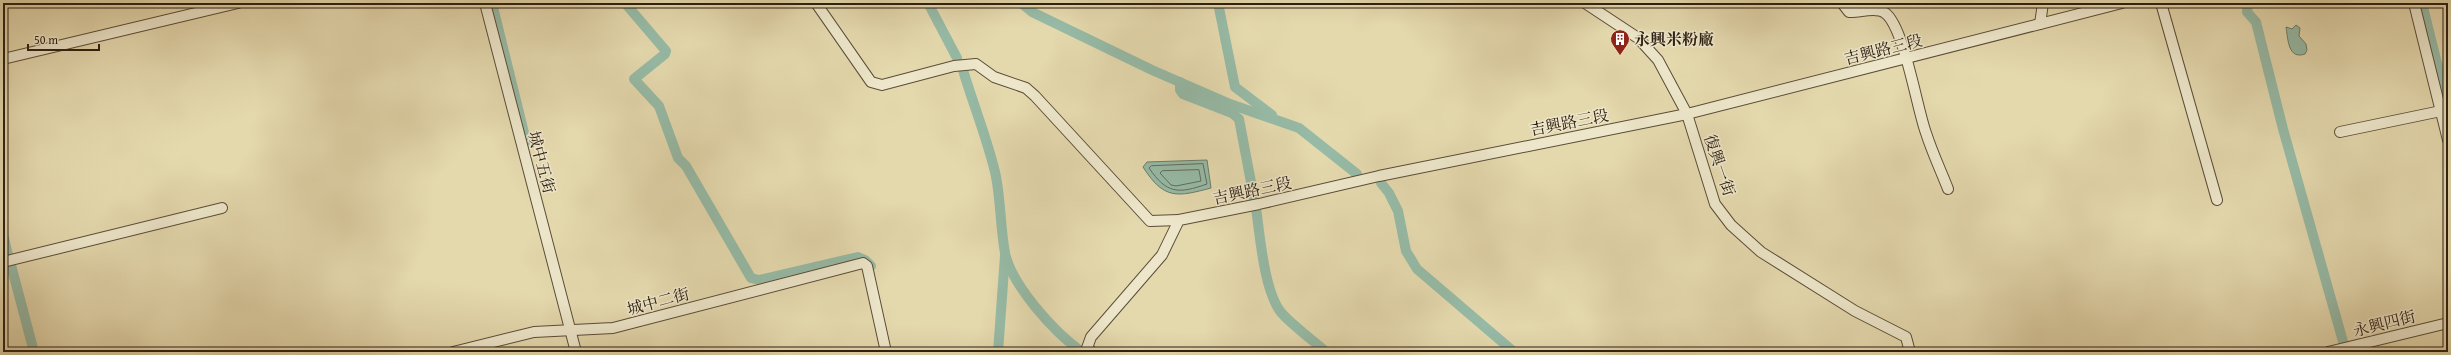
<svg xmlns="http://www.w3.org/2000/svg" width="2451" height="355" viewBox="0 0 2451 355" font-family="'Gentium Book Plus','Noto Serif TC',serif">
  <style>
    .water { fill: #96baa6; stroke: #6c7c6a }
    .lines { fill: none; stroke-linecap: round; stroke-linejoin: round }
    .shore { stroke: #626c5b; stroke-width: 1 }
    .canal { stroke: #96baa6; stroke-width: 10 }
    .minor-casing { stroke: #5b4d37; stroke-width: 12 }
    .minor { stroke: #ede6ca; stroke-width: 10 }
    .labels { text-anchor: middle; stroke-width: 3; stroke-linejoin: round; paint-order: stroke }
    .poi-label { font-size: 16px; font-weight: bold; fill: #2d1f10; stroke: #ede6ca; text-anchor: start }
    .street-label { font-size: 16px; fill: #2d1f10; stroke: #ede6ca }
  </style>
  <rect width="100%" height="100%" fill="#e4d8ad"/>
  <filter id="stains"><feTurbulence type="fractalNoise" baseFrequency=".005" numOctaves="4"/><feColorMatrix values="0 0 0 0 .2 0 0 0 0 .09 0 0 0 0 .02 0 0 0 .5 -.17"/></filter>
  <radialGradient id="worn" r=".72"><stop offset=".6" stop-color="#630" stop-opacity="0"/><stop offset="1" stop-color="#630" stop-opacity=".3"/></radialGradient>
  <g class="water">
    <path d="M2296 25 2300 28 2299 36 2306 44 2307 50 2305 54C2288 60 2288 39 2286 27L2292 29Z"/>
    <path d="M1207 160 1211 188C1177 197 1164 200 1143 167L1147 162Z"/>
  </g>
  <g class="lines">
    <g class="shore">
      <path d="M1203 164 1207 184C1178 194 1167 194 1149 168L1151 166Z"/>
      <polygon points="1199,170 1201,181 1176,186 1171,185 1160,173 1162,171"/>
    </g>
    <g class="canal">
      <polyline points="492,3 526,141"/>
      <polyline points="625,3 666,51 665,54 634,79 659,106 678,158 686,166 751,278 759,280 858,257 865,260 871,266"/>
      <polyline points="928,3 957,58"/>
      <polyline points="1021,3 1032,12 1152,70 1230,104 1299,128 1357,174"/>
      <polyline points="1218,3 1235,87 1272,115"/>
      <polyline points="2248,3 2247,12 2256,22 2283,129 2344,345"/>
      <polyline points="2422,3 2448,108"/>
      <path d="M963 70C973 104 987 138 995 172 1001 198 1000 226 1005 253 1012 286 1055 333 1082 352"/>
      <polyline points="1180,82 1180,90 1183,94 1232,113 1239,119 1254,198"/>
      <polyline points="1381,183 1389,193 1398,211 1406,251 1417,269 1514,352"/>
      <path d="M1256 208C1260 236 1264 289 1280 311 1287 321 1315 342 1326 352"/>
      <polyline points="3,234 8,255"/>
      <polyline points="11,265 34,352"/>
      <polyline points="998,352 1005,256"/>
    </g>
    <g class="minor-casing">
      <g id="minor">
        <polyline points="485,3 576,352"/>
        <polyline points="816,3 871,82 882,85 954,66 976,64 994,77 1026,88 1035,96 1150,221 1179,220"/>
        <polyline points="1585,3 1638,38 1658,60 1687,114 1715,204 1731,225 1761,252 1855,311 1906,337 1910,352"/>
        <path d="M1842 3 1849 12C1859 13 1876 6 1885 13 1904 26 1917 109 1926 133 1932 152 1941 171 1948 189"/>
        <polyline points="2161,3 2217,200"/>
        <polyline points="2414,3 2448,140"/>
        <polyline points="2040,24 2043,3"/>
        <polyline points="3,59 238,3"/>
        <polyline points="2340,132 2441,111"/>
        <polyline points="3,262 222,208"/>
        <polyline points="453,352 534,332 613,328 863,263 867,266 886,352"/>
        <polyline points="1092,352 1087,348 1091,337 1162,255 1179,220 1259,204 1379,176 1687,114 2122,3"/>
        <polyline points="2328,352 2448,323"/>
      </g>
    </g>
    <use href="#minor" class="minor"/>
  </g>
  <defs>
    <g id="building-pin" transform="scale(1)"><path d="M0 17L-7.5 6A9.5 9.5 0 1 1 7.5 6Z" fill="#8f2418" stroke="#ede6ca"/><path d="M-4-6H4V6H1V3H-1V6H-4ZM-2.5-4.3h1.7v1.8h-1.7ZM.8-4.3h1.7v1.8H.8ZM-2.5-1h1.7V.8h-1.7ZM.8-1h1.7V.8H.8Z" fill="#fff"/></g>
  </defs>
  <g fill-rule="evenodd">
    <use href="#building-pin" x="1620" y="39"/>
  </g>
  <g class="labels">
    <g class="poi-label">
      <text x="1634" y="45">永興米粉廠</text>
    </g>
    <g class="street-label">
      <text transform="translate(1883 49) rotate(-14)" y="6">吉興路三段</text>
      <text transform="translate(1569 122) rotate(-11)" y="6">吉興路三段</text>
      <text transform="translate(542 162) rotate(75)" y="6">城中五街</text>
      <text transform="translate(1720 165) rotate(71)" y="6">復興一街</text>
      <text transform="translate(1252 190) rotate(-12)" y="6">吉興路三段</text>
      <text transform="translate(658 301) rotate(-15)" y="6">城中二街</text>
      <text transform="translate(2384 323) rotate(-14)" y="6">永興四街</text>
    </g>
  </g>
  <rect width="2451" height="355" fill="none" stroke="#e4d8ad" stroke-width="16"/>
  <rect x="4" y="4" width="2443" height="347" fill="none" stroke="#2d1f10" stroke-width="2"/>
  <rect x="8" y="8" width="2435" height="339" fill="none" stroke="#2d1f10"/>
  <path d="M28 44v6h71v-6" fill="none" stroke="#2d1f10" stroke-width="2"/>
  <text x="34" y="44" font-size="12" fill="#2d1f10" stroke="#ede6ca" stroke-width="3" paint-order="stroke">50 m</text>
  <rect width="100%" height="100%" filter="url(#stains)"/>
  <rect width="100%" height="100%" fill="url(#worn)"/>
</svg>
